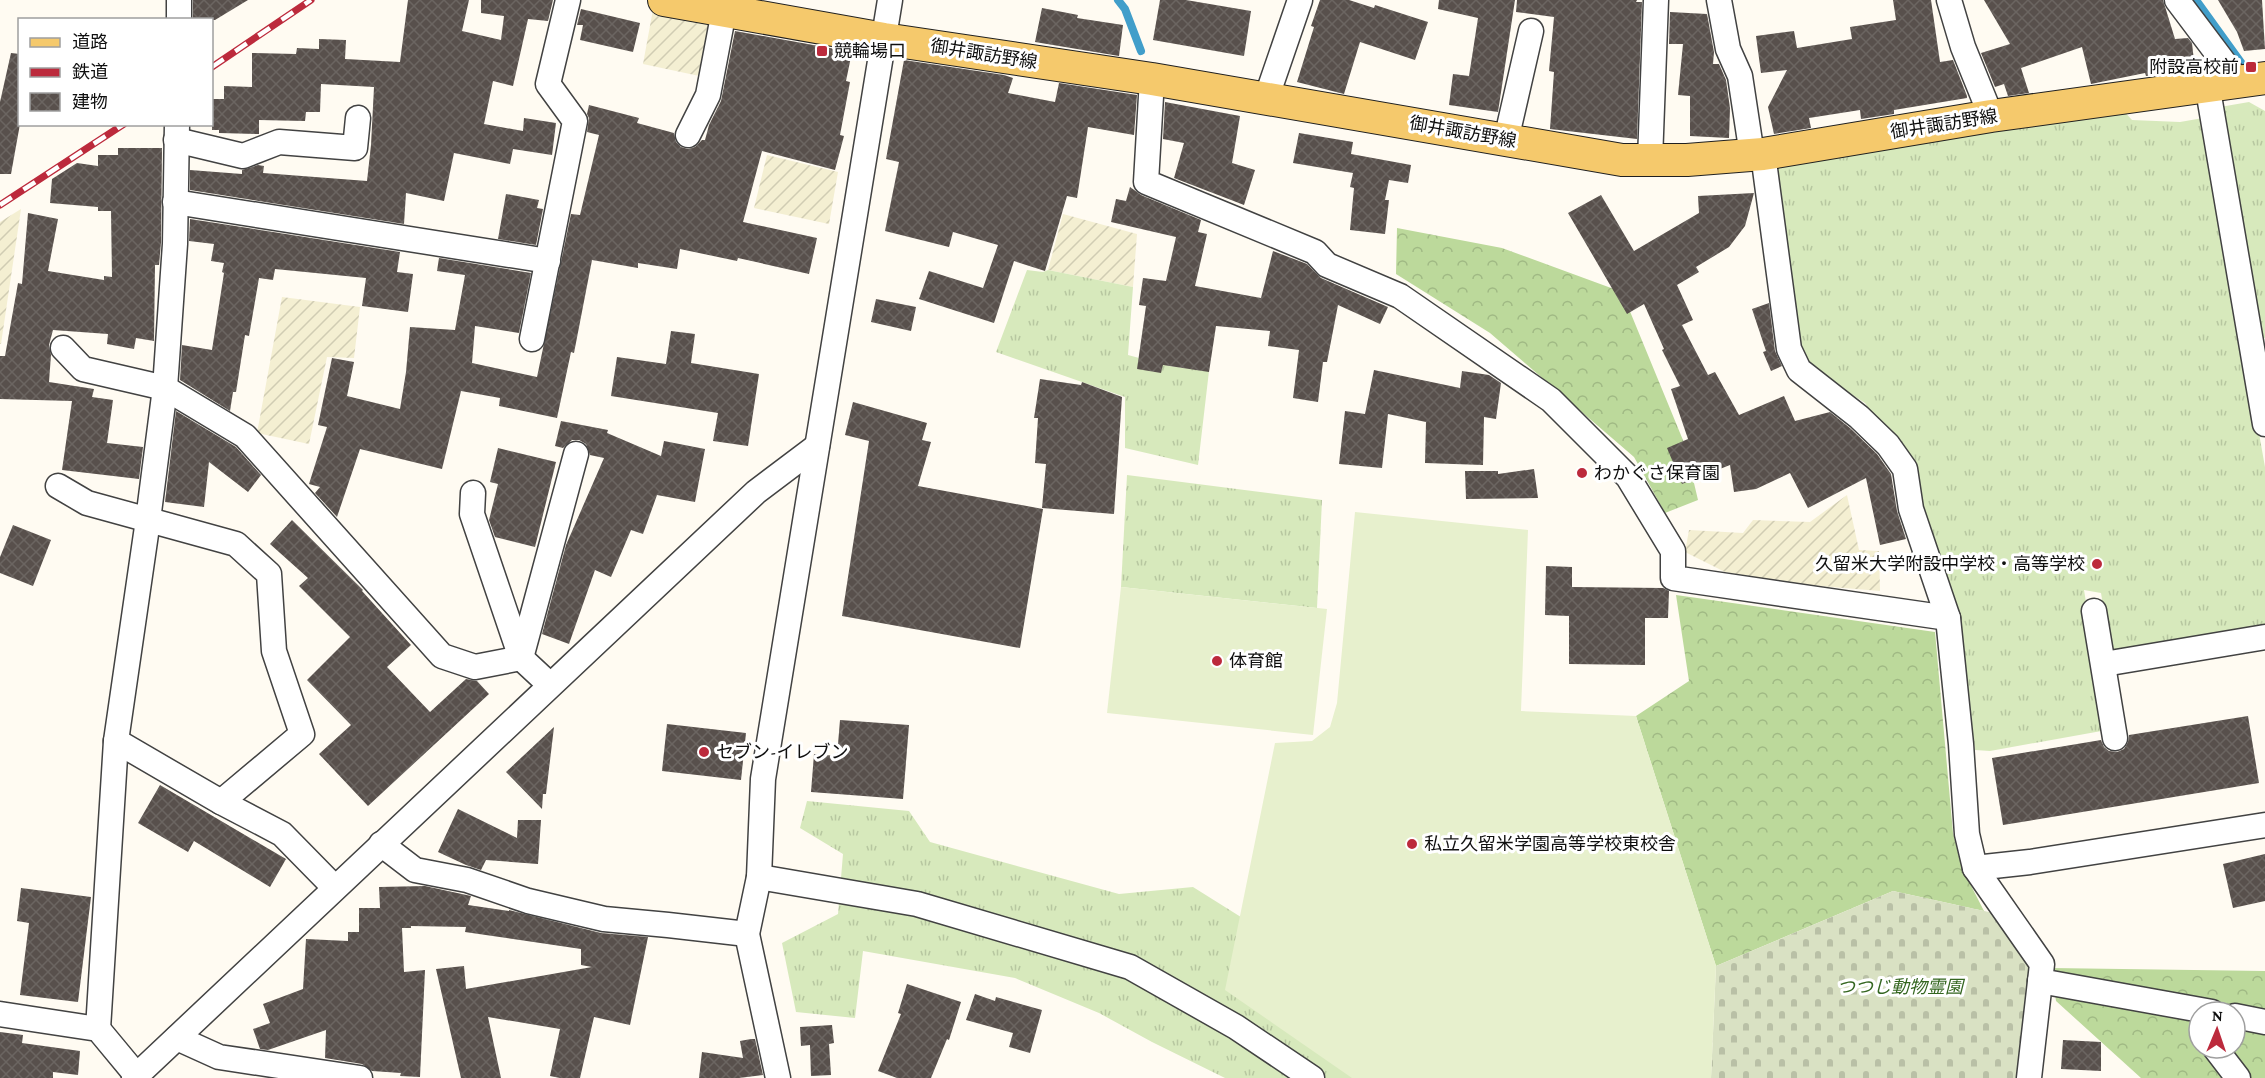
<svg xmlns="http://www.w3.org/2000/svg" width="2265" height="1078" viewBox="0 0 2265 1078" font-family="'Crimson Pro','Noto Sans JP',serif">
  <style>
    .farmland { fill: url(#farmland-furrows) }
    .grass { fill: url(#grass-tufts) }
    .forest { fill: url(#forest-crowns); fill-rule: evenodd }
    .cemetery { fill: url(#cemetery-stones) }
    .pitch { fill: #e7f0cd }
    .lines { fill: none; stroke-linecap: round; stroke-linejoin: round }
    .stream { stroke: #419eca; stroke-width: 8 }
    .building { fill: url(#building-cross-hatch) }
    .minor-casing { stroke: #424242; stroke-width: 27 }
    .major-casing { stroke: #202020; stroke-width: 34 }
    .minor { stroke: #fff; stroke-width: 24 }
    .major { stroke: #f5c96c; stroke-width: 32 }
    .rail-casing { stroke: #bc2a3c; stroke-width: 7 }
    .rail { stroke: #fff; stroke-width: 4.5; stroke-dasharray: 14; stroke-linecap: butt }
    .poi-dot { fill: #bc2a3c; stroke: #fff; stroke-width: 2 }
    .labels { text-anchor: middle; stroke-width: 6; stroke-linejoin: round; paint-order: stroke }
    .poi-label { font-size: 18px; fill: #0f0f0f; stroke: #fff; text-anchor: start }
    .street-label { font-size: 18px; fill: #0f0f0f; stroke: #fff }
    .park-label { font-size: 18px; font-style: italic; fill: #346620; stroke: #fff }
  </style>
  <defs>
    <pattern id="farmland-furrows" width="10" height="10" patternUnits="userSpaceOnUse" patternTransform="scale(1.5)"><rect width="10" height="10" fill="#f4efd2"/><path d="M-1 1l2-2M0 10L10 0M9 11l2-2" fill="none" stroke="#d0ccb3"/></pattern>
    <pattern id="grass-tufts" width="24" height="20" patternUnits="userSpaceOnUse" patternTransform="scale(1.5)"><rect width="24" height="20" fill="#d7e9bc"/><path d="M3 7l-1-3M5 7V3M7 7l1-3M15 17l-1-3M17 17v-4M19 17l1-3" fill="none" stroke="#b7c7a0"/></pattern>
    <pattern id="forest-crowns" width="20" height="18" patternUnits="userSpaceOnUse" patternTransform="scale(1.5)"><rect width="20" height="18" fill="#bcd99b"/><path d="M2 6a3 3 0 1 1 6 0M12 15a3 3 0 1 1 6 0" fill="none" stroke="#a0b984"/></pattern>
    <pattern id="cemetery-stones" width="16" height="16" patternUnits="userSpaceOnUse" patternTransform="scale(1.5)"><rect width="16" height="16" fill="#d9e1c3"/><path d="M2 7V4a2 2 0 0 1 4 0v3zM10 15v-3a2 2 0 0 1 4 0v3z" fill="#b9c0a6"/></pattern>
    <pattern id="building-cross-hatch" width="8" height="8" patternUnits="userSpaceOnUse" patternTransform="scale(1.5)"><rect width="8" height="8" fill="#58504c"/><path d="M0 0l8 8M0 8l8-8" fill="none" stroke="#6b6561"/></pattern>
  </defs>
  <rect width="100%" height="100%" fill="#fffbf2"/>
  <g class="farmland">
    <polygon points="654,4 719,17 704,77 643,64"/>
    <polygon points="767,155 838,172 829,224 754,208"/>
    <polygon points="21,209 1,344 0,344 0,222"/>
    <polygon points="1063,214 1137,234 1133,287 1048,270"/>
    <polygon points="282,297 360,307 354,358 327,357 309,444 257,433"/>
    <polygon points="1847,495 1859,550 1879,551 1880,591 1796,584 1725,572 1685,552 1689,530 1743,533 1753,520 1810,522"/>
  </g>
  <g class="grass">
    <polygon points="2249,102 2265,111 2265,338 2256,336 2220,107"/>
    <polygon points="2120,107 2132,120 2180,122 2203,118 2265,467 2265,632 2111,655 2101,593 2084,590 2107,730 1990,751 1975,750 1954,618 1910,467 1865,403 1805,364 1794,335 1769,158"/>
    <polygon points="1027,270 1043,272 1048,270 1133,287 1128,355 1169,366 1209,371 1198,465 1125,448 1125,397 996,352"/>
    <polygon points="1127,475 1322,500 1317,608 1121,587"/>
    <polygon points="807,801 909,811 930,842 1119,894 1193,887 1338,978 1451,1078 1225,1078 1152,1042 1099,1013 1015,978 863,951 855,1018 796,1012 782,943 838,914 843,854 800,828"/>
  </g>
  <g class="forest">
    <polygon points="1397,228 1502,248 1622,292 1685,445 1698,500 1665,513 1634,457 1490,333 1396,274"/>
    <polygon points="1676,595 1935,632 1953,833 1962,868 1984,911 1893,891 1716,966 1636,716 1689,681"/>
    <path d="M2051 968 2265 971V1078H2141L2056 1001ZM2199 1012H2235V1048H2199Z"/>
  </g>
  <polygon class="cemetery" points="1893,891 2007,916 2042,964 2027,1078 1711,1078 1716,966"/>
  <g class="pitch">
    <polygon points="1355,512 1528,530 1521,711 1636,716 1716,966 1711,1078 1352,1078 1225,990 1275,743 1312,741 1330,727 1337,703"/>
    <polygon points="1121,587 1327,609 1313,735 1107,713"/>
  </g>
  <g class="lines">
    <g class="stream">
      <polyline points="1118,0 1125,9 1141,51"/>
      <polyline points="2196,0 2248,72"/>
    </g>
  </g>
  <g class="building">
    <polygon points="193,0 248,0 215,20 193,20"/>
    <polygon points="408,0 469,0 462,31 501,40 504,16 481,13 481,0 553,0 548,21 528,19 513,86 493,81 484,124 523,131 524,118 556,123 552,155 513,149 510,164 454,153 444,201 406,193 404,224 190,190 190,170 242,174 242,170 258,165 264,166 263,173 367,181 371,145 374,87 321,84 320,112 306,112 305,121 259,120 259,134 219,133 219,130 212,130 212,99 224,99 224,86 252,87 252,53 296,54 297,48 319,49 319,39 346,40 345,59 400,62"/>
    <polygon points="1160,0 1186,0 1251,11 1244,56 1153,40"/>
    <polygon points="1320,0 1349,0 1374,8 1375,5 1428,22 1415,60 1360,42 1344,94 1297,82 1314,27 1311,26"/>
    <polygon points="1439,0 1515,0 1498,112 1449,105 1453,74 1469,76 1478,18 1438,9"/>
    <polygon points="1517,0 1637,0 1636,2 1642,2 1637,139 1550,129 1554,72 1549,71 1554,17 1516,12"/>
    <polygon points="1893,0 1931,0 1940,62 1953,60 1967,96 1967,98 1894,110 1894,114 1861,119 1860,110 1809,118 1811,128 1774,134 1768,107 1787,70 1761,73 1756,36 1794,31 1797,48 1852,39 1850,27 1896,20"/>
    <polygon points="1984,0 2163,0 2175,39 2188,38 2192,43 2195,70 2146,76 2145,73 2091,84 2082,47 2021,68 2029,93 2008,96 2004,84 1995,87 1981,53 2010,44"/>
    <polygon points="2218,0 2262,0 2265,49 2244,51 2237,32"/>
    <polygon points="1042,8 1078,15 1077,18 1123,25 1119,56 1035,42"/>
    <polygon points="581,9 640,23 633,52 580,40 583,25 577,25"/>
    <polygon points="1670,12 1707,14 1714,52 1713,64 1719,64 1726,80 1730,108 1729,138 1690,136 1690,96 1678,95 1683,44 1669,44"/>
    <polygon points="735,31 852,52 846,81 850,82 840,135 844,136 835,170 762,151 743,222 817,238 809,274 738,258 737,261 680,249 677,269 638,263 638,268 592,260 574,353 571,352 557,418 499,406 500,398 461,391 442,469 360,449 337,517 315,493 320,487 309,484 327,427 318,425 332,358 354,362 347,396 400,409 406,372 410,327 455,330 465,275 437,271 439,258 531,273 519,333 475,326 472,363 537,377 571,214 580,215 599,135 587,132 589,118 587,114 589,105 639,118 637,123 674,133 676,142 681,147 688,149 695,147 702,140 705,140 709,125 721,101"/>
    <polygon points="11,53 20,54 20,124 11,174 0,174 0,102"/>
    <polygon points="904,60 1004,75 1013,78 1008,93 1055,102 1059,83 1137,95 1134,135 1088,127 1077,198 1067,196 1045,271 1014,261 994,323 919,299 929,271 983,288 998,245 953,232 949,247 885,231 899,162 886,159"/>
    <polygon points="1165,102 1240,116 1232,163 1255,170 1244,205 1174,178 1184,143 1163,139"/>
    <polygon points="1299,133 1353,142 1351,154 1411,165 1408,183 1389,180 1385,200 1389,200 1385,234 1350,230 1354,188 1350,187 1353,173 1293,163"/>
    <polygon points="118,148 162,148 161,243 159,265 155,265 154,341 136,338 134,349 107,344 108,334 53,330 49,345 51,355 49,382 94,389 92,397 113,400 107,443 143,447 139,479 62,470 72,401 0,399 0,356 5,356 18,283 22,284 28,213 58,219 48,271 104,280 104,276 112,277 111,211 98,211 98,207 50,203 52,179 77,163 98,166 98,155 118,155"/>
    <polygon points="1130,187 1141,195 1201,220 1198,232 1207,234 1195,286 1261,298 1273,251 1307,264 1321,278 1388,307 1380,324 1338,305 1327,362 1323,362 1318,402 1293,398 1299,350 1268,346 1270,331 1216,326 1209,372 1163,365 1161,373 1137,369 1146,306 1139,305 1143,278 1166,281 1176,237 1111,222 1116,199 1126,201"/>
    <polygon points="1754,193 1745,226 1729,247 1696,267 1699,272 1677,285 1693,320 1682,325 1708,375 1715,372 1739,415 1784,396 1795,421 1830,412 1850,428 1877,454 1891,474 1897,511 1906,539 1880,545 1866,478 1808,508 1790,473 1756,489 1734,492 1730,465 1682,484 1667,448 1688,439 1671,389 1680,386 1662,350 1664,349 1644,304 1627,314 1568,213 1601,195 1634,251 1699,213 1698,196"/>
    <polygon points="506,194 539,200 537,208 543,209 536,245 498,239"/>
    <polygon points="190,219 400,252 397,272 413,274 408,312 362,306 366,278 275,269 273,280 259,278 249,336 245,335 236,392 233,392 230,411 180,380 182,345 212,350 224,273 222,272 224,263 211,261 214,244 189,241"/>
    <polygon points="876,299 916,307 911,331 871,322"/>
    <polygon points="1769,303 1775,351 1782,366 1771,371 1763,352 1766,351 1752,309"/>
    <polygon points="671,331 695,334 691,363 759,374 748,446 713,441 718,413 611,396 617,357 666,364"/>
    <polygon points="1374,370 1460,388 1462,371 1489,375 1501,383 1496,419 1484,417 1483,465 1425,463 1426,422 1388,414 1382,468 1339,464 1345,411 1365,414"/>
    <polygon points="1040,379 1081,385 1082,382 1122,397 1114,514 1042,508 1046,464 1035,463 1038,418 1034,418"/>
    <polygon points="853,402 927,423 922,440 931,442 918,486 1043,509 1020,648 842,616 869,441 845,435"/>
    <polygon points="176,411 236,447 261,475 248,492 209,462 204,507 165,502"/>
    <polygon points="561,421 608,430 607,433 661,456 664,441 705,449 695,502 657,495 643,534 631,530 611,577 595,570 569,644 542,634 566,545 604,458 590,455 586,444 579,440 572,440 563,448 555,446"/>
    <polygon points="498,448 556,462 535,547 495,537 489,520 498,484 490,482"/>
    <polygon points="1534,469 1538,498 1466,499 1465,471 1498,471 1498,474"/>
    <polygon points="292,520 363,590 362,591 411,645 387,667 430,712 466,679 477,681 489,694 368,806 319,754 351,725 307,680 350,637 299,586 308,578 270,544"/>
    <polygon points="13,525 51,540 33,586 0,573 0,557"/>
    <polygon points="1546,566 1572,567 1572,587 1663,588 1669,591 1668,618 1645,618 1645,665 1569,664 1569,616 1545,615"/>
    <polygon points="2248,716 2259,783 2003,825 1992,758 2101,740 2104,747 2109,751 2117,752 2124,749 2128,742 2129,735"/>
    <polygon points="840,720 909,725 903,799 811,792 814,754 837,756"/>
    <polygon points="667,724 746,733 741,780 662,771"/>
    <polygon points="554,727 546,794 543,794 542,809 506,772"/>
    <polygon points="160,785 286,859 270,887 194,841 188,852 138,823"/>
    <polygon points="458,809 517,838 518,820 541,820 538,864 486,860 481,870 466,865 438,852"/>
    <polygon points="2265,854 2265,901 2233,908 2223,864"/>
    <polygon points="425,886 471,896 468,905 509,911 509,910 601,933 648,937 630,1025 594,1017 580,1078 560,1078 550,1076 560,1029 488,1017 501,1078 461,1078 436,969 464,966 466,989 592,967 581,965 581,949 465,932 466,927 411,926 411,928 402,928 404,972 425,970 420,1077 400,1076 401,1073 372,1071 362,1064 325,1058 326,1030 268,1050 260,1049 253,1029 270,1023 263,1004 303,989 306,939 348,941 348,932 359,932 359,908 380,908 379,887"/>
    <polygon points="21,888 91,897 78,1002 20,995 29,923 17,921"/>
    <polygon points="907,984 961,1002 949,1040 947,1039 931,1078 897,1078 878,1071 901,1014 898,1013"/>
    <polygon points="975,994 995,1001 996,997 1042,1010 1030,1053 1009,1047 1013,1033 966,1020"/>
    <polygon points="832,1025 834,1043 829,1044 831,1075 811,1076 810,1045 801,1046 800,1027"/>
    <polygon points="0,1032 23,1035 22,1043 80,1051 78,1075 53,1072 53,1078 0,1078"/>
    <polygon points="751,1039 755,1039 763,1075 739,1078 699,1078 702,1052 743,1058 740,1041"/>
    <polygon points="2063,1040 2101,1042 2101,1071 2061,1069"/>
  </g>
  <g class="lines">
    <g class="minor-casing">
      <g id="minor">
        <polyline points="1719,0 1728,49 1740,76 1752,155"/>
        <polyline points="1949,0 1963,47 1991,116"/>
        <polyline points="2177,0 2238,81"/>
        <polyline points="179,20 179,0"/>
        <polyline points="1152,79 1146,182 1315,252 1327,265 1400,296 1551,400 1628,477 1673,551 1673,578 1948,618"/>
        <polyline points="2207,84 2265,424"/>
        <polyline points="1266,99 1300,0"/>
        <polyline points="688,135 708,95 724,11"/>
        <polyline points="176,140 243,156 279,142 355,148 358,118"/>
        <polyline points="1506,140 1531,31"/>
        <polyline points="1763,154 1789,349 1799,370 1859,417 1888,445 1905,469 1911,509 1948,618 1961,744 1967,834 1975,868 2042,964 2029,1078"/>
        <polyline points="1650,160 1656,0"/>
        <polyline points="175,202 548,261"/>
        <polyline points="532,339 575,121 548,84 568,0"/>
        <polyline points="63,348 83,369 165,388 245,436 442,656 475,667 521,658 550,685"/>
        <polyline points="58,486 87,503 236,544 269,574 274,651 302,734 221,802 116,741"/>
        <polyline points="473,493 472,514 521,658"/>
        <polyline points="2094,611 2115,738"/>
        <polyline points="521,658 576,454"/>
        <polyline points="2104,664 2265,637"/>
        <polyline points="221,802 282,834 334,887"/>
        <polyline points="381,844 415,870 467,880 528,901 604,919 668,925 747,934"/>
        <polyline points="1975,868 2030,862 2265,825"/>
        <polyline points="759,877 917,904 1130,967 1236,1027 1312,1078"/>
        <polyline points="2040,981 2212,1012"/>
        <polyline points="0,1014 98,1029 137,1076"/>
        <polyline points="2235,1016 2265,1022"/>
        <polyline points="98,1029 116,741 148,520 165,388 175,244 177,124"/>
        <polyline points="177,1038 219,1057 360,1078"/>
        <polyline points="2215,1048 2238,1078"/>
        <polyline points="134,1078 756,492 817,446"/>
        <polyline points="778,1078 747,934 759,877 763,779 890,0"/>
      </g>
    </g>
    <g class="major-casing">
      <polyline id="major" points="664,0 884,39 1152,79 1622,160 1687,160 1763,154 1991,116 2265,78"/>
    </g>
    <use href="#minor" class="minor"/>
    <use href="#major" class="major"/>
    <g class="rail-casing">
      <g id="rail">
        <polyline points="212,67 311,0"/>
        <polyline points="0,205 124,124"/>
      </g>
    </g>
    <use href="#rail" class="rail"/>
  </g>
  <g class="poi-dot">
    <rect x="816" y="45" width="12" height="12" rx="3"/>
    <rect x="2245" y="61" width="12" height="12" rx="3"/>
    <circle cx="1582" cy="473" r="6"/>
    <circle cx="2097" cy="564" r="6"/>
    <circle cx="1217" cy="661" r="6"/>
    <circle cx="704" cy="752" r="6"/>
    <circle cx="1412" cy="844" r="6"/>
  </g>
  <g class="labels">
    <g class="poi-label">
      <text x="834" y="57">競輪場口</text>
      <text x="2239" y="73" text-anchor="end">附設高校前</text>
      <text x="1594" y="479">わかぐさ保育園</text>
      <text x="2085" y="570" text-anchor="end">久留米大学附設中学校・高等学校</text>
      <text x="1229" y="667">体育館</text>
      <text x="716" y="758">セブン-イレブン</text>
      <text x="1424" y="850">私立久留米学園高等学校東校舎</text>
    </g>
    <g class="street-label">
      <text transform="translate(984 54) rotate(9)" y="6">御井諏訪野線</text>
      <text transform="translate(1944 124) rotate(-9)" y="6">御井諏訪野線</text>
      <text transform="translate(1463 132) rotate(10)" y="6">御井諏訪野線</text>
    </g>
    <g class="park-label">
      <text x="1900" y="993">つつじ動物霊園</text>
    </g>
  </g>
  <rect x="18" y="18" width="195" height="108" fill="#ffffff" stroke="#9f9f9f" stroke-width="1.5"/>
  <rect x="30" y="38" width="30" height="9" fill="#f5c96c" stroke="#9f9f9f" stroke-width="1.5"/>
  <text x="72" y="48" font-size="18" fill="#0f0f0f">道路</text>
  <rect x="30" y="68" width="30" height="9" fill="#bc2a3c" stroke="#9f9f9f" stroke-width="1.5"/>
  <text x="72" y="78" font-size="18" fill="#0f0f0f">鉄道</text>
  <rect x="30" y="93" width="30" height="18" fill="url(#building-cross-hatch)" stroke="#9f9f9f" stroke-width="1.5"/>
  <text x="72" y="108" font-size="18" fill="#0f0f0f">建物</text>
  <g transform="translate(2217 1030) rotate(2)"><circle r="28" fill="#ffffff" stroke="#9f9f9f" stroke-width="1.5"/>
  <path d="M0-4.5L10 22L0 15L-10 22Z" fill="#bc2a3c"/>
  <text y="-9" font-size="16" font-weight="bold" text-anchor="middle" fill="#0f0f0f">N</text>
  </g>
</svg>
